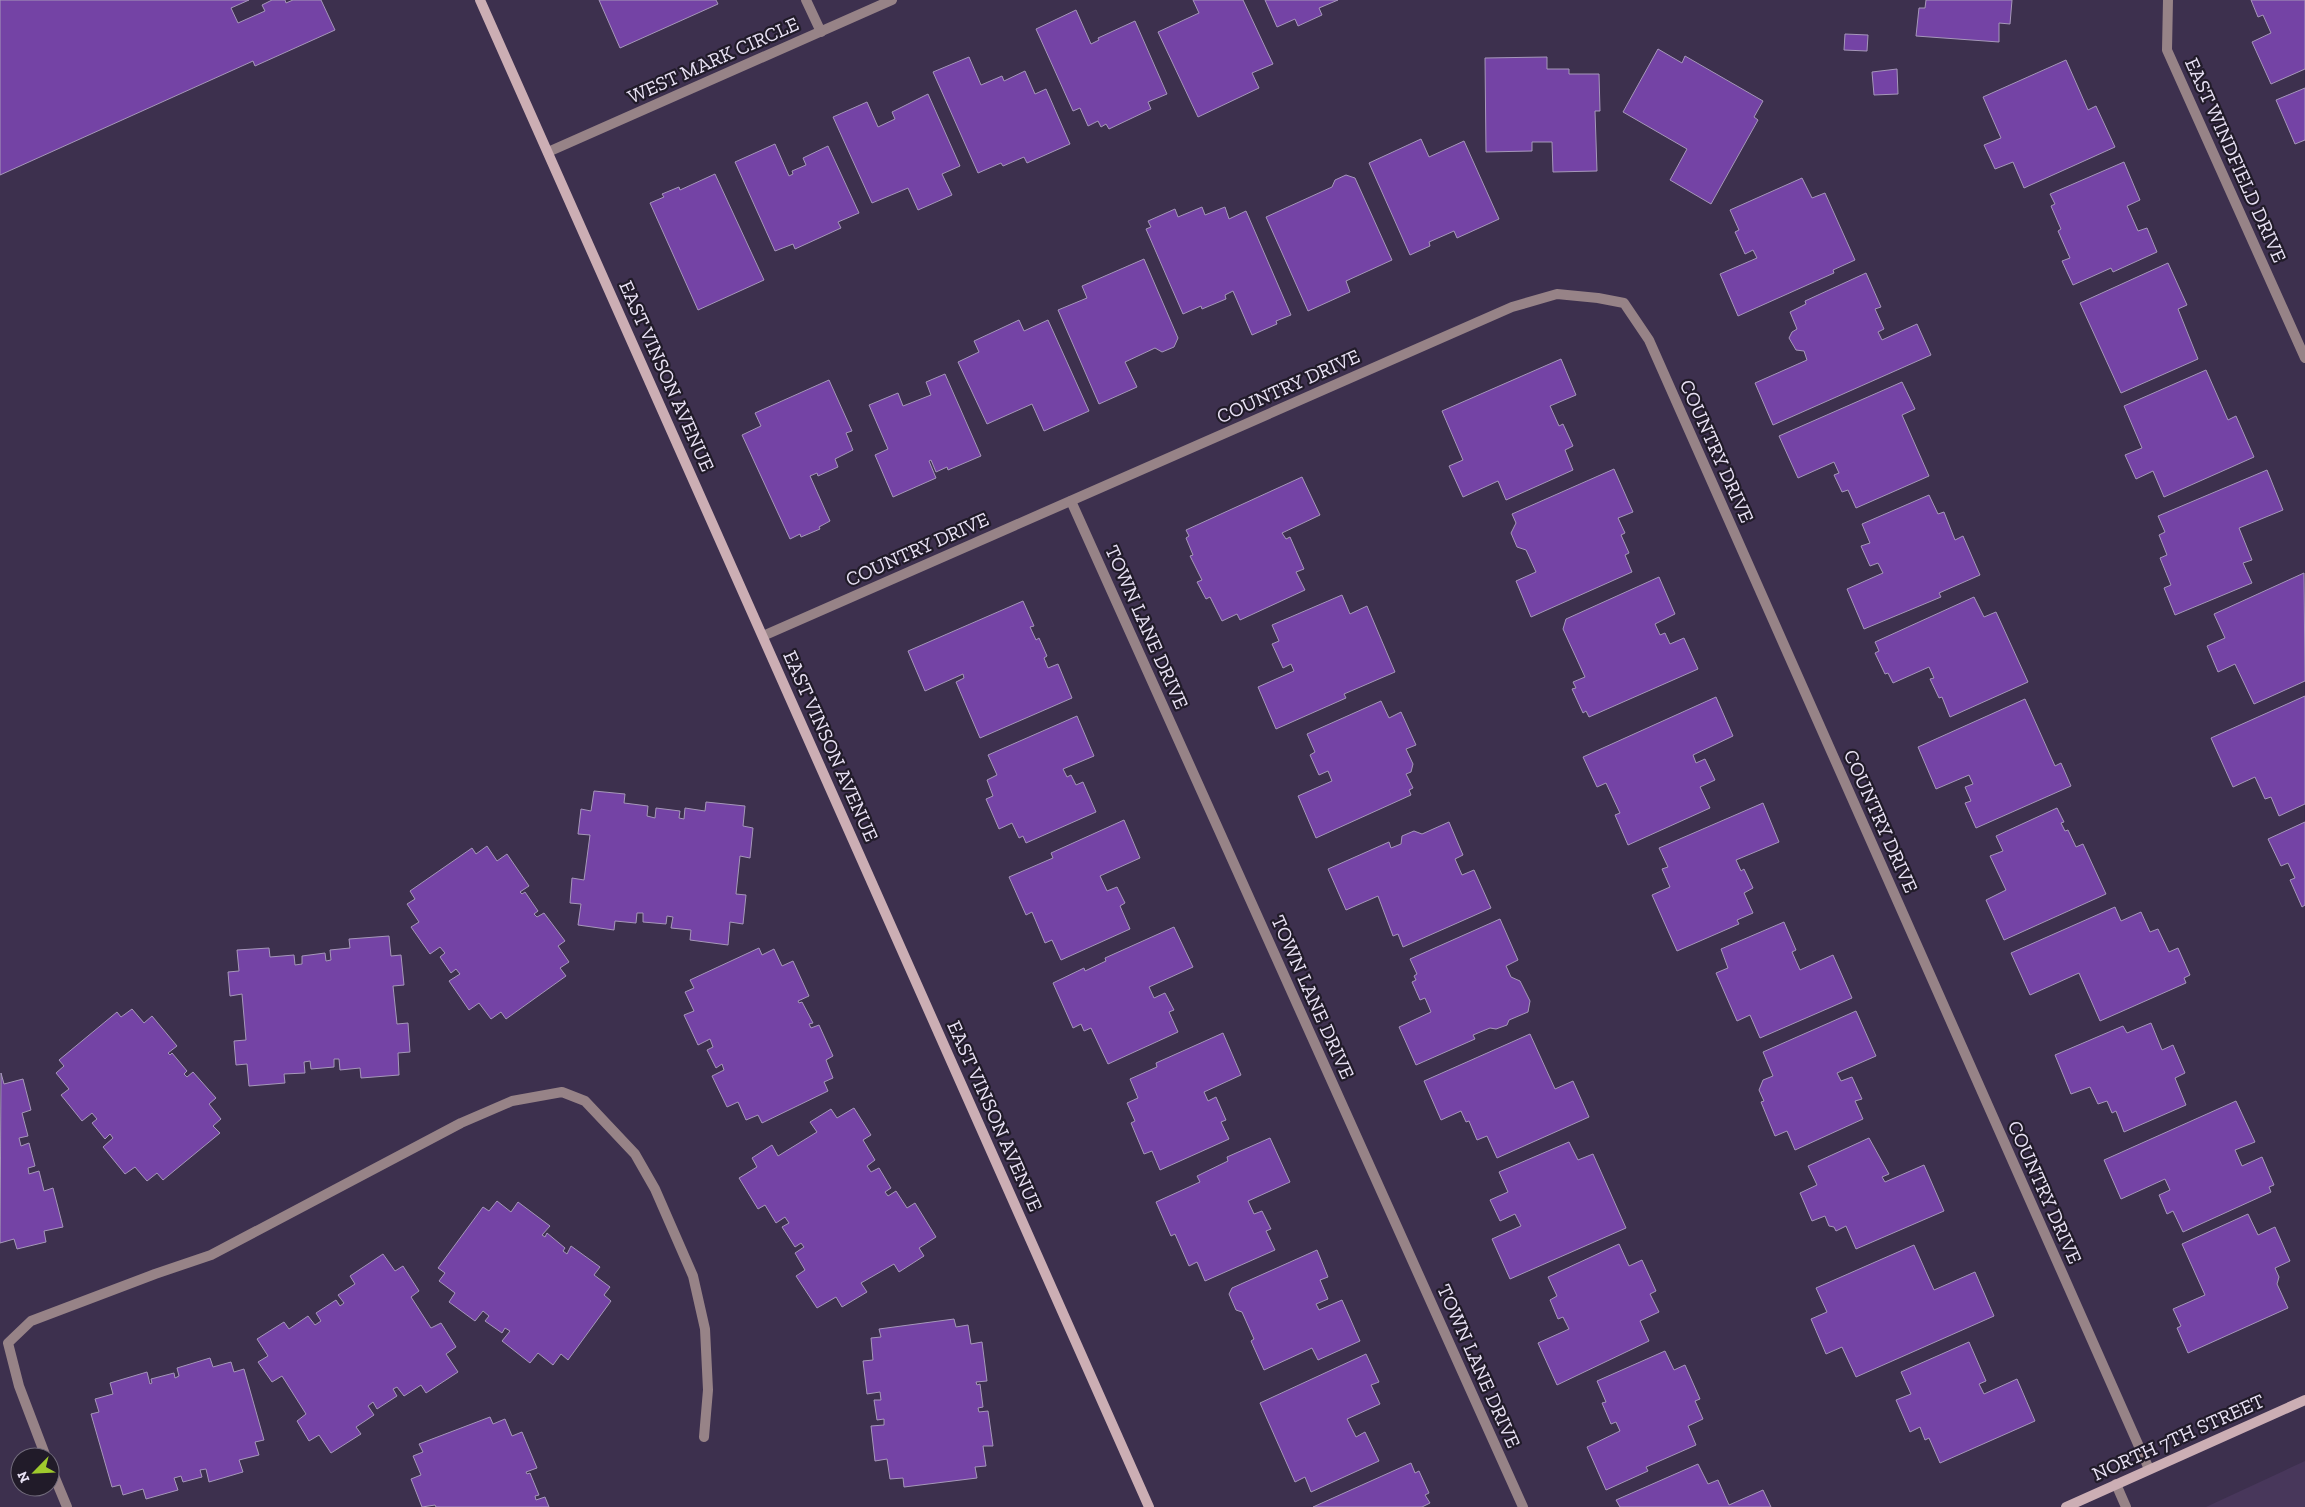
<svg xmlns="http://www.w3.org/2000/svg" width="2305" height="1507" viewBox="0 0 2305 1507" font-family="'Zilla Slab',serif">
  <style>
    .built { fill: #48375b }
    .building { fill: #7443a5; stroke: #a697ba }
    .lines { fill: none; stroke-linecap: round; stroke-linejoin: round }
    .lane { stroke: #978387; stroke-width: 10 }
    .street { stroke: #978387; stroke-width: 10 }
    .secondary { stroke: #ccaeb4; stroke-width: 10 }
    .labels { text-anchor: middle; stroke-width: 4.5; stroke-linejoin: round; paint-order: stroke }
    .street-label { font-size: 20px; fill: #e9e2f5; stroke: #211b29 }
  </style>
  <rect width="100%" height="100%" fill="#3d304e"/>
  <polygon class="built" points="2305,1461 2305,1507 2206,1507"/>
  <g class="building">
    <polygon points="0,0 249,0 231,8 238,23 265,11 262,5 272,0 285,0 286,3 293,0 321,0 335,30 255,66 253,61 0,175"/>
    <polygon points="599,0 716,0 718,4 620,48"/>
    <polygon points="1193,0 1243,0 1273,64 1252,73 1259,88 1198,117 1158,32 1199,13"/>
    <polygon points="1265,0 1338,0 1319,8 1322,15 1298,26 1295,19 1277,27"/>
    <polygon points="1926,0 2012,0 2010,24 1999,23 1999,42 1916,36 1919,8 1925,8"/>
    <polygon points="2251,0 2305,0 2305,69 2271,84 2252,42 2271,33 2263,15 2258,17"/>
    <polygon points="1076,10 1091,44 1099,40 1098,38 1135,21 1167,94 1148,102 1151,109 1109,129 1106,124 1101,127 1098,121 1088,126 1080,108 1073,111 1036,29"/>
    <polygon points="1845,34 1868,35 1867,51 1844,50"/>
    <polygon points="1658,49 1682,63 1685,56 1763,101 1754,117 1758,120 1711,204 1670,180 1687,149 1623,112"/>
    <polygon points="969,57 981,85 1002,76 1004,81 1025,71 1035,94 1046,89 1070,144 1027,163 1024,157 1003,166 1001,163 978,173 933,72"/>
    <polygon points="1547,57 1547,69 1569,69 1569,74 1599,74 1600,111 1595,111 1597,171 1553,172 1552,142 1532,142 1532,151 1486,152 1485,58"/>
    <polygon points="2066,60 2088,110 2096,106 2115,147 2024,188 2013,162 1995,169 1984,145 2001,138 1983,97"/>
    <polygon points="1897,69 1898,94 1874,95 1872,72"/>
    <polygon points="2305,88 2305,140 2295,144 2276,100"/>
    <polygon points="928,94 960,166 942,174 952,195 918,210 908,188 872,203 833,117 867,102 878,127 895,119 892,112"/>
    <polygon points="1421,139 1429,157 1464,141 1499,219 1457,238 1454,231 1429,242 1430,246 1410,255 1369,163"/>
    <polygon points="775,144 789,176 793,174 792,171 806,165 803,158 828,146 859,213 838,222 841,228 795,249 793,244 775,251 735,162"/>
    <polygon points="2124,162 2140,200 2127,206 2138,231 2147,228 2157,252 2113,272 2111,268 2073,285 2062,261 2070,258 2058,231 2061,229 2051,206 2055,204 2050,194"/>
    <polygon points="715,174 764,280 698,310 650,203 664,197 662,194 679,187 680,190"/>
    <polygon points="1346,175 1355,178 1392,260 1346,281 1350,292 1308,311 1266,217 1332,187 1335,180"/>
    <polygon points="1802,178 1812,198 1825,193 1855,260 1833,270 1834,273 1738,316 1720,274 1757,258 1753,250 1745,254 1735,232 1739,230 1730,210"/>
    <polygon points="1202,207 1205,215 1225,207 1229,219 1246,211 1291,315 1276,321 1277,324 1252,335 1233,291 1225,295 1226,299 1202,309 1201,306 1183,314 1146,229 1151,227 1148,221 1175,209 1178,217"/>
    <polygon points="1144,259 1178,338 1174,347 1162,352 1155,348 1125,362 1137,387 1099,404 1058,310 1087,298 1082,286"/>
    <polygon points="2168,263 2187,305 2178,309 2198,359 2121,393 2080,303"/>
    <polygon points="1866,273 1881,307 1875,309 1884,329 1878,332 1882,340 1917,324 1931,355 1773,425 1755,383 1807,360 1804,351 1796,350 1789,338 1792,332 1797,329 1790,312 1806,304 1805,301"/>
    <polygon points="1019,320 1024,331 1048,320 1089,411 1044,431 1032,404 987,424 958,362 979,352 974,341"/>
    <polygon points="1561,359 1576,395 1550,406 1559,426 1563,424 1573,446 1565,450 1573,470 1506,500 1498,481 1463,497 1449,466 1463,460 1442,411"/>
    <polygon points="2206,370 2228,420 2236,416 2254,457 2164,497 2153,471 2136,479 2125,455 2142,448 2124,406"/>
    <polygon points="945,374 981,456 948,470 947,467 936,472 931,460 929,461 936,478 893,497 875,455 888,449 869,405 898,393 903,406 931,395 926,382"/>
    <polygon points="829,380 852,431 846,433 853,450 835,459 838,467 818,476 817,473 810,476 830,521 819,527 820,529 801,537 800,534 790,539 742,435 761,426 755,413"/>
    <polygon points="1902,382 1915,409 1902,415 1929,476 1856,508 1848,490 1842,492 1834,475 1839,473 1834,462 1798,478 1779,436"/>
    <polygon points="1614,469 1633,512 1618,518 1625,533 1621,535 1629,553 1625,555 1632,572 1531,617 1516,581 1536,572 1526,550 1517,547 1511,533 1516,523 1512,514"/>
    <polygon points="2267,470 2283,510 2239,528 2252,560 2243,563 2252,583 2175,615 2164,588 2171,585 2160,558 2167,555 2159,535 2165,532 2158,516"/>
    <polygon points="1302,477 1320,515 1282,533 1286,539 1290,537 1304,569 1296,572 1305,590 1240,620 1237,614 1222,621 1210,597 1206,599 1197,582 1202,580 1190,556 1193,555 1186,538 1189,536 1186,530"/>
    <polygon points="1929,495 1938,514 1944,512 1955,540 1963,536 1980,575 1939,593 1941,597 1864,629 1847,589 1883,573 1878,563 1870,566 1861,546 1870,543 1862,524"/>
    <polygon points="2304,573 2305,681 2254,704 2235,664 2218,672 2207,646 2225,638 2214,614"/>
    <polygon points="1659,577 1675,614 1655,624 1660,635 1665,633 1670,644 1684,638 1698,669 1589,717 1586,711 1583,713 1572,689 1576,688 1573,682 1585,677 1563,629 1566,619"/>
    <polygon points="1342,595 1350,614 1367,606 1395,672 1344,694 1346,698 1276,729 1258,687 1294,671 1291,664 1283,668 1272,644 1279,641 1272,625"/>
    <polygon points="1974,597 1984,617 1996,612 2028,682 1950,717 1942,697 1939,698 1930,679 1934,678 1929,667 1893,683 1888,673 1885,674 1875,653 1879,651 1875,642"/>
    <polygon points="1023,601 1034,626 1030,627 1036,640 1039,638 1047,656 1044,658 1048,668 1058,664 1072,698 980,738 956,682 964,678 963,674 925,691 908,651"/>
    <polygon points="2305,696 2305,804 2279,816 2271,797 2265,799 2255,777 2233,787 2211,738"/>
    <polygon points="1716,697 1733,736 1693,755 1696,763 1705,759 1715,780 1700,787 1710,808 1628,845 1615,815 1620,813 1606,783 1597,787 1583,757"/>
    <polygon points="2025,699 2055,766 2061,763 2071,786 1976,828 1965,803 1971,801 1965,787 1973,784 1969,775 1936,789 1918,747"/>
    <polygon points="1381,701 1389,718 1401,712 1416,745 1406,749 1413,764 1411,772 1406,774 1413,788 1409,790 1411,795 1316,838 1298,796 1332,781 1328,771 1319,775 1310,755 1315,752 1307,734"/>
    <polygon points="1077,716 1094,756 1063,769 1067,777 1071,775 1076,785 1083,782 1096,812 1026,843 1023,836 1019,838 1012,823 999,829 986,799 993,796 987,780 997,775 988,755"/>
    <polygon points="594,791 625,794 624,803 648,806 647,816 655,818 656,808 680,811 679,818 684,819 685,808 705,811 706,802 745,806 743,826 753,828 750,858 740,856 736,894 746,895 743,924 730,922 728,945 690,940 691,930 671,928 673,917 667,916 666,924 643,922 643,913 637,913 636,923 615,921 614,930 578,925 581,904 570,903 572,878 584,880 590,835 578,834 581,809 591,811"/>
    <polygon points="1763,803 1779,842 1736,860 1741,871 1744,869 1753,888 1744,893 1753,913 1737,920 1739,924 1677,951 1652,895 1670,887 1662,869 1668,867 1659,848"/>
    <polygon points="2057,808 2064,822 2061,823 2065,831 2068,830 2076,847 2083,844 2106,894 2004,940 1986,900 2006,890 1990,856 2003,851 1996,836"/>
    <polygon points="1124,820 1140,858 1100,876 1107,891 1117,887 1125,903 1120,906 1130,929 1061,960 1052,940 1045,943 1032,912 1026,915 1009,877 1053,858 1051,853"/>
    <polygon points="1449,822 1463,855 1455,859 1462,875 1474,870 1491,908 1403,947 1398,934 1393,936 1378,896 1346,910 1328,869 1389,842 1391,848 1401,844 1402,836 1414,831 1422,834"/>
    <polygon points="2305,822 2305,905 2302,907 2290,880 2295,878 2288,863 2281,866 2268,839"/>
    <polygon points="487,846 497,861 507,854 529,886 520,892 522,894 525,892 538,911 534,914 537,917 544,913 565,941 558,946 569,962 560,968 566,976 506,1019 501,1012 491,1019 479,1003 469,1010 449,981 460,974 456,969 451,973 440,957 445,953 440,947 430,954 411,927 419,922 407,904 415,899 410,891 472,848 476,854"/>
    <polygon points="2115,907 2121,921 2141,912 2150,932 2158,929 2169,952 2178,948 2190,975 2184,978 2186,983 2100,1021 2079,973 2030,995 2011,953"/>
    <polygon points="1500,919 1518,960 1506,966 1511,977 1520,981 1530,1001 1528,1012 1509,1020 1507,1025 1496,1029 1490,1028 1473,1035 1475,1039 1416,1065 1399,1027 1431,1012 1425,998 1420,1000 1412,982 1416,980 1414,976 1417,974 1410,959"/>
    <polygon points="1784,922 1796,950 1792,952 1800,970 1833,955 1852,998 1760,1038 1750,1015 1737,1021 1716,973 1728,968 1721,949"/>
    <polygon points="1174,927 1193,967 1149,987 1154,998 1165,993 1174,1010 1169,1012 1178,1032 1108,1064 1091,1028 1084,1031 1081,1024 1073,1028 1053,983 1084,968 1085,971 1106,961 1105,958"/>
    <polygon points="389,936 391,956 401,955 404,985 393,986 397,1024 408,1023 410,1052 398,1053 399,1075 361,1078 360,1068 340,1070 339,1059 334,1059 334,1067 311,1069 310,1061 304,1062 305,1073 284,1074 285,1083 249,1086 247,1064 236,1065 234,1041 246,1040 242,994 230,996 228,972 239,971 237,950 269,948 270,957 294,955 295,965 302,964 302,956 325,953 326,961 331,960 330,950 350,948 349,939"/>
    <polygon points="759,948 762,955 774,949 782,966 793,961 809,996 798,1001 799,1003 802,1002 813,1023 809,1024 811,1028 819,1025 833,1056 826,1060 833,1078 824,1082 828,1091 762,1123 758,1115 746,1120 738,1102 727,1107 712,1076 724,1070 722,1064 716,1068 707,1050 713,1047 710,1039 698,1045 684,1015 694,1011 685,992 694,988 690,980"/>
    <polygon points="132,1009 144,1023 152,1016 177,1046 168,1053 170,1055 172,1053 187,1071 184,1074 187,1077 193,1072 216,1098 209,1104 221,1119 213,1126 220,1133 163,1180 157,1173 147,1181 135,1167 125,1174 103,1147 113,1138 110,1134 105,1139 92,1123 97,1119 92,1113 82,1121 61,1095 69,1089 56,1073 64,1066 59,1060 117,1012 121,1017"/>
    <polygon points="1856,1011 1876,1056 1837,1073 1841,1081 1852,1077 1862,1099 1855,1101 1863,1119 1795,1150 1787,1131 1775,1136 1761,1102 1764,1101 1759,1090 1763,1080 1773,1076 1763,1052"/>
    <polygon points="2151,1023 2162,1050 2173,1045 2185,1073 2175,1078 2186,1105 2124,1132 2116,1111 2112,1113 2107,1101 2098,1104 2090,1087 2071,1094 2055,1055 2123,1026 2127,1033"/>
    <polygon points="1223,1033 1241,1075 1204,1092 1208,1101 1216,1097 1226,1120 1221,1122 1229,1139 1160,1170 1152,1151 1144,1154 1131,1123 1135,1121 1127,1103 1138,1098 1130,1079 1157,1067 1156,1063"/>
    <polygon points="1530,1034 1555,1089 1573,1081 1589,1117 1497,1158 1487,1136 1477,1140 1469,1121 1466,1122 1461,1111 1441,1120 1424,1081"/>
    <polygon points="1,1073 4,1084 23,1079 31,1110 22,1113 28,1136 19,1138 21,1146 29,1143 35,1166 28,1168 29,1174 39,1171 44,1191 53,1188 63,1227 44,1231 46,1242 17,1249 14,1239 0,1243"/>
    <polygon points="2236,1101 2255,1142 2235,1150 2242,1166 2262,1157 2274,1185 2269,1187 2271,1192 2183,1232 2173,1211 2167,1214 2159,1195 2170,1190 2165,1179 2121,1199 2104,1160"/>
    <polygon points="854,1108 871,1135 863,1140 875,1160 867,1166 871,1172 879,1168 891,1188 885,1192 888,1196 896,1191 907,1208 915,1203 936,1237 919,1248 924,1256 899,1272 894,1264 861,1283 867,1292 842,1307 836,1297 817,1308 796,1276 805,1270 795,1253 804,1247 801,1243 795,1247 782,1227 789,1223 785,1217 776,1223 765,1205 758,1209 739,1178 757,1167 752,1158 772,1145 778,1156 817,1132 810,1122 831,1109 837,1118"/>
    <polygon points="1270,1138 1290,1182 1248,1201 1254,1214 1262,1211 1271,1229 1266,1231 1275,1250 1205,1281 1197,1262 1189,1266 1175,1234 1171,1236 1156,1202 1200,1182 1197,1176 1228,1161 1227,1157"/>
    <polygon points="1869,1138 1889,1174 1882,1177 1885,1182 1924,1165 1944,1211 1856,1249 1846,1226 1836,1231 1834,1227 1829,1226 1825,1216 1812,1221 1800,1193 1817,1185 1808,1166"/>
    <polygon points="1569,1142 1578,1160 1593,1154 1626,1228 1510,1279 1492,1239 1521,1226 1515,1214 1500,1221 1490,1200 1508,1192 1499,1172"/>
    <polygon points="497,1201 511,1212 518,1202 550,1226 542,1235 545,1237 547,1233 565,1248 563,1251 567,1254 571,1246 600,1267 594,1275 610,1287 604,1295 611,1301 568,1360 561,1354 553,1365 538,1353 530,1363 502,1341 510,1331 505,1328 502,1333 485,1321 489,1316 483,1311 475,1321 449,1302 455,1293 439,1281 445,1273 438,1268 483,1207 489,1211"/>
    <polygon points="2248,1214 2258,1235 2275,1227 2290,1261 2275,1268 2279,1277 2277,1284 2288,1308 2188,1353 2177,1328 2181,1326 2173,1309 2205,1295 2182,1244"/>
    <polygon points="1619,1244 1629,1266 1642,1260 1656,1291 1650,1294 1659,1312 1640,1321 1649,1341 1557,1385 1538,1343 1569,1329 1563,1317 1558,1319 1550,1300 1557,1296 1548,1277"/>
    <polygon points="1914,1245 1934,1290 1975,1272 1994,1316 1856,1377 1842,1347 1826,1354 1811,1319 1827,1312 1816,1288"/>
    <polygon points="1317,1250 1328,1277 1320,1280 1328,1299 1316,1304 1319,1310 1342,1300 1360,1341 1318,1360 1312,1348 1264,1370 1251,1341 1254,1339 1242,1312 1236,1310 1229,1294 1232,1288"/>
    <polygon points="383,1254 395,1271 403,1266 419,1291 411,1297 431,1328 441,1323 456,1347 446,1354 458,1372 426,1393 421,1385 404,1396 397,1387 393,1389 397,1396 377,1409 373,1402 368,1406 374,1415 356,1427 361,1434 331,1453 319,1435 309,1441 297,1421 306,1414 282,1376 272,1382 258,1362 268,1356 257,1339 284,1322 289,1329 308,1316 315,1325 321,1321 316,1313 336,1300 340,1306 344,1303 338,1295 355,1284 350,1276"/>
    <polygon points="954,1319 956,1327 968,1325 971,1344 982,1342 987,1381 976,1382 977,1385 980,1384 983,1407 978,1408 979,1412 988,1411 993,1446 983,1446 986,1466 975,1467 977,1478 904,1487 903,1478 890,1479 887,1459 875,1461 871,1426 884,1425 884,1419 877,1420 874,1400 881,1400 880,1392 867,1394 863,1361 873,1360 871,1338 881,1337 879,1329"/>
    <polygon points="1969,1342 1986,1381 1979,1384 1984,1394 2017,1379 2035,1421 1940,1463 1929,1438 1925,1440 1920,1427 1910,1432 1896,1400 1911,1394 1901,1372"/>
    <polygon points="1665,1351 1674,1370 1685,1365 1700,1399 1695,1401 1703,1419 1688,1426 1696,1445 1646,1467 1648,1471 1606,1490 1587,1447 1620,1431 1616,1422 1611,1424 1602,1403 1606,1402 1597,1381"/>
    <polygon points="1366,1354 1379,1382 1371,1385 1380,1404 1347,1419 1356,1437 1365,1432 1379,1461 1311,1492 1305,1477 1295,1482 1260,1403"/>
    <polygon points="210,1358 213,1367 231,1362 234,1372 244,1369 264,1440 255,1442 259,1455 239,1460 243,1472 209,1482 206,1469 200,1470 202,1477 183,1482 181,1476 174,1478 178,1490 146,1499 143,1489 123,1495 120,1485 112,1487 91,1414 99,1412 95,1399 113,1394 110,1383 147,1372 150,1384 152,1383 151,1379 174,1373 175,1378 179,1376 177,1368"/>
    <polygon points="490,1417 493,1424 505,1419 512,1436 522,1432 537,1468 526,1472 527,1474 530,1473 539,1495 535,1496 536,1500 545,1497 549,1507 436,1507 435,1505 422,1507 411,1479 421,1475 413,1456 423,1452 419,1444"/>
    <polygon points="1411,1463 1415,1473 1419,1471 1429,1493 1425,1495 1430,1503 1422,1507 1313,1507"/>
    <polygon points="1698,1464 1708,1484 1718,1480 1729,1505 1763,1490 1771,1507 1620,1507 1616,1500"/>
  </g>
  <g class="lines">
    <g class="lane">
      <polyline points="46,1457 19,1386 8,1343 31,1321 155,1274 211,1255 461,1123 512,1101 562,1092 585,1101 635,1154 655,1189 693,1276 705,1329 708,1390 704,1437"/>
      <polyline points="50,1466 67,1507"/>
      <polyline points="2116,1484 2126,1507"/>
    </g>
    <g class="street">
      <polyline points="806,0 821,32"/>
      <polyline points="2168,0 2167,50 2305,358"/>
      <polyline points="548,152 892,0"/>
      <polyline points="1071,501 1523,1507"/>
      <polyline points="763,636 1512,307 1557,294 1598,298 1624,303 1649,340 2149,1469"/>
    </g>
    <g class="secondary">
      <polyline points="480,0 1149,1507"/>
      <polyline points="2066,1507 2305,1400"/>
    </g>
  </g>
  <g class="labels">
    <g class="street-label">
      <text transform="translate(713 60) rotate(-24)" y="7">WEST MARK CIRCLE</text>
      <text transform="translate(2236 160) rotate(66)" y="7">EAST WINDFIELD DRIVE</text>
      <text transform="translate(667 376) rotate(66)" y="7">EAST VINSON AVENUE</text>
      <text transform="translate(1288 386) rotate(-24)" y="7">COUNTRY DRIVE</text>
      <text transform="translate(1717 451) rotate(66)" y="7">COUNTRY DRIVE</text>
      <text transform="translate(917 549) rotate(-24)" y="7">COUNTRY DRIVE</text>
      <text transform="translate(1147 627) rotate(66)" y="7">TOWN LANE DRIVE</text>
      <text transform="translate(831 746) rotate(66)" y="7">EAST VINSON AVENUE</text>
      <text transform="translate(1881 821) rotate(66)" y="7">COUNTRY DRIVE</text>
      <text transform="translate(1313 997) rotate(66)" y="7">TOWN LANE DRIVE</text>
      <text transform="translate(995 1116) rotate(66)" y="7">EAST VINSON AVENUE</text>
      <text transform="translate(2045 1192) rotate(66)" y="7">COUNTRY DRIVE</text>
      <text transform="translate(1479 1366) rotate(66)" y="7">TOWN LANE DRIVE</text>
      <text transform="translate(2178 1437) rotate(-24)" y="7">NORTH 7TH STREET</text>
    </g>
  </g>
  <g transform="translate(35 1472) rotate(246)"><circle r="24" fill="#211b29" stroke="#716b7b"/>
  <path d="M0-4L9 19L0 12L-9 19Z" fill="#9fca2d"/>
  <text y="-8" font-size="14" font-weight="bold" text-anchor="middle" fill="#e9e2f5">N</text>
  </g>
</svg>
